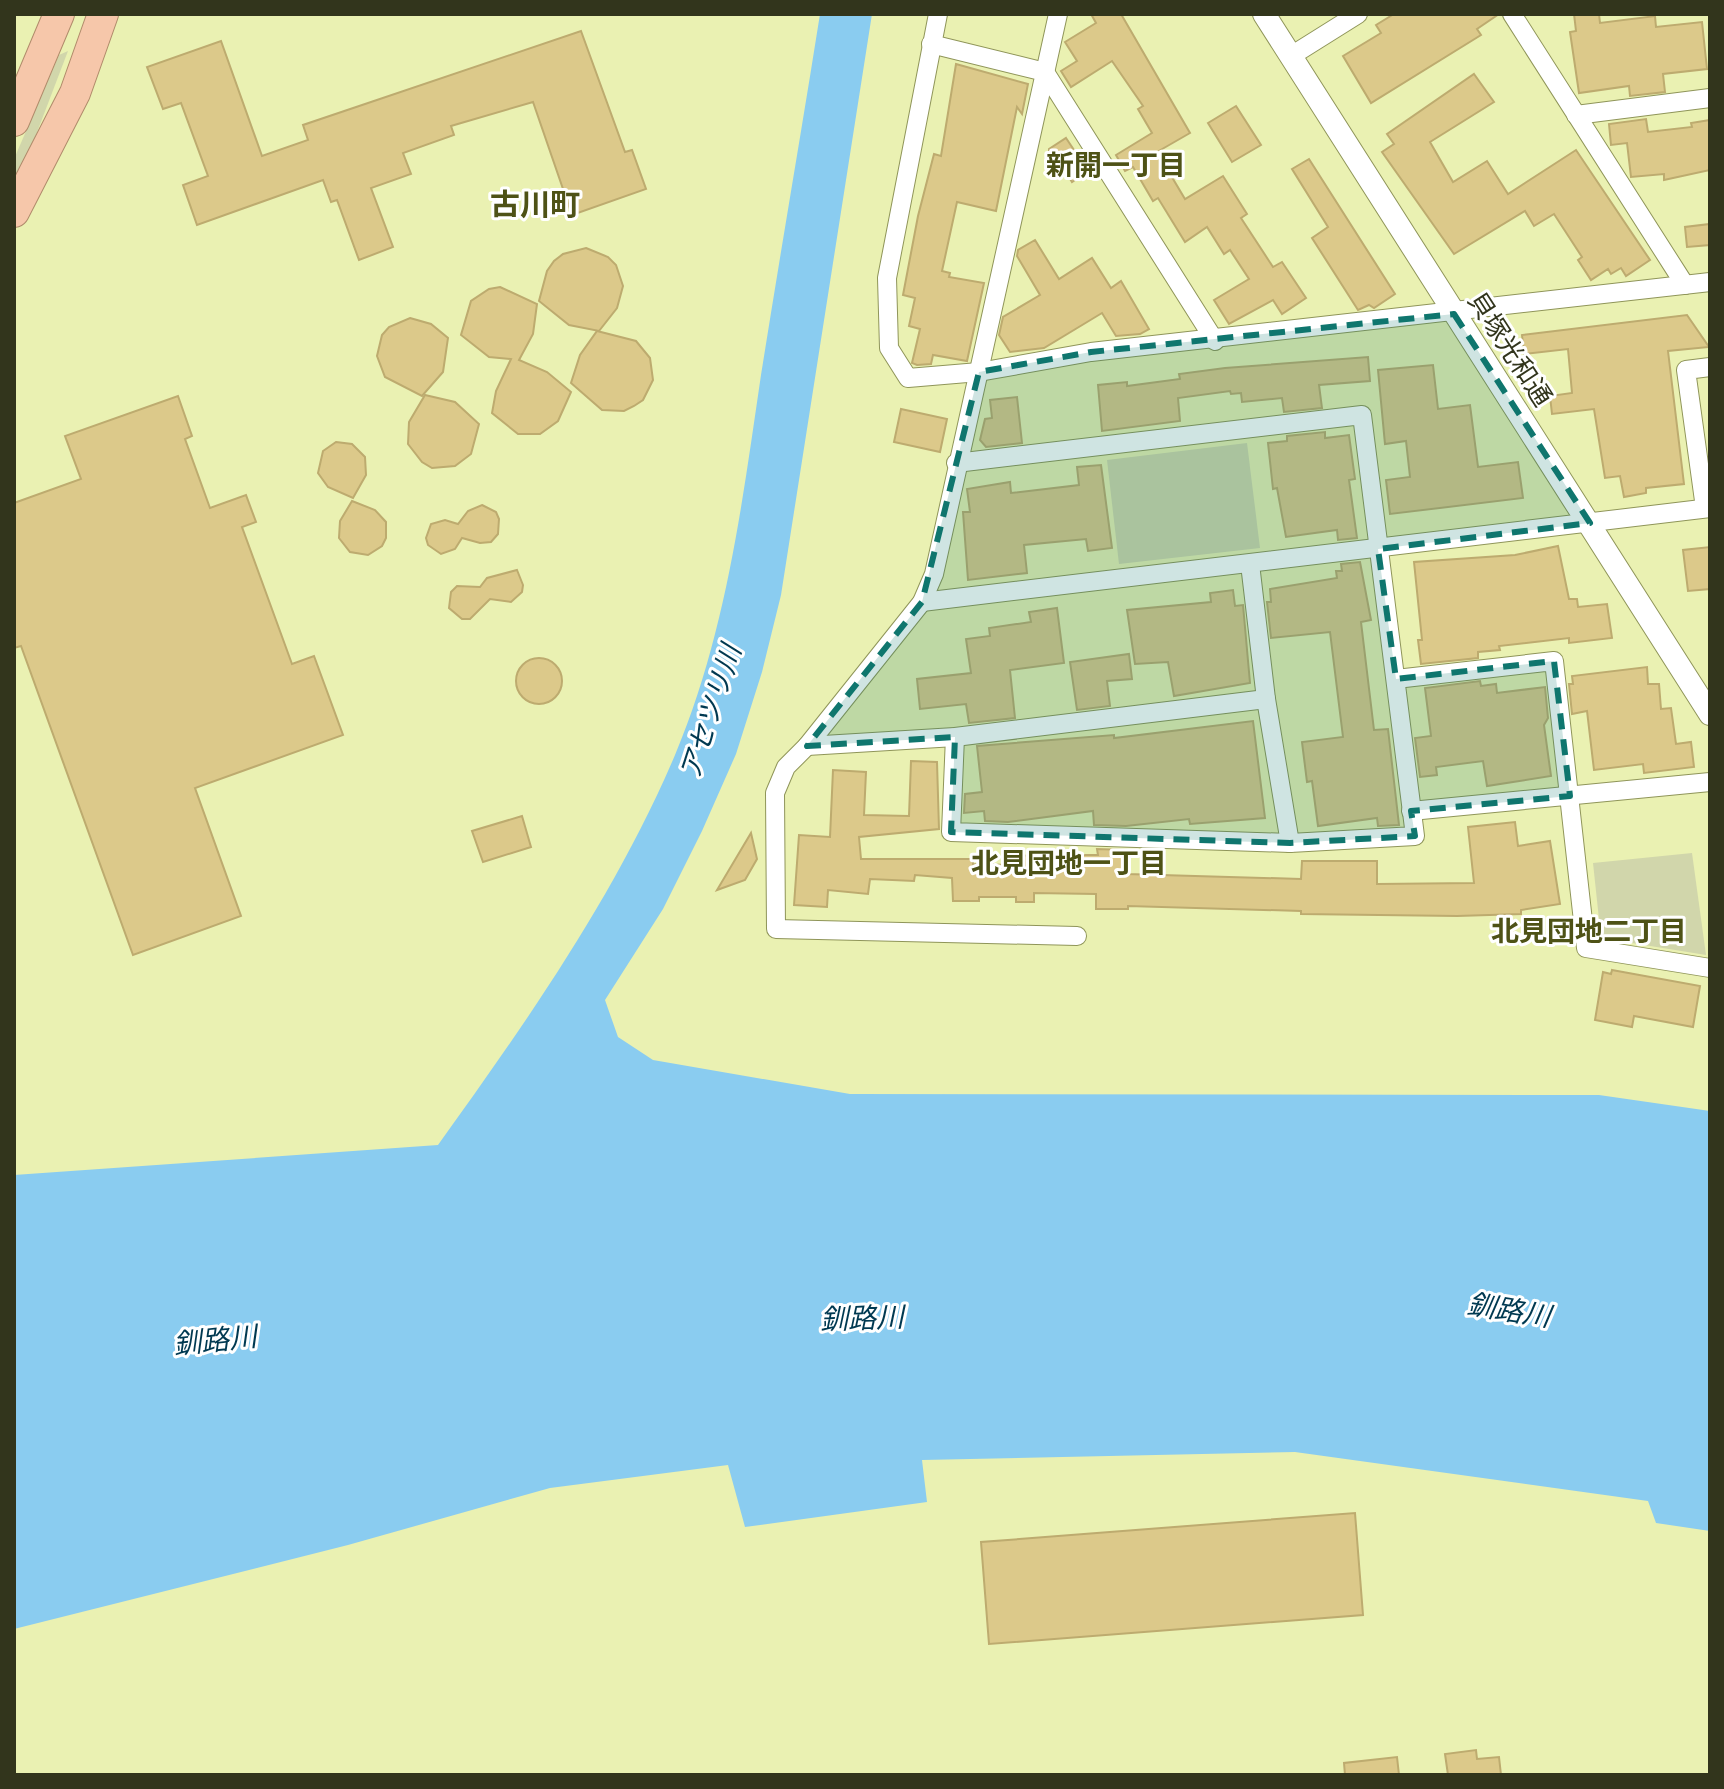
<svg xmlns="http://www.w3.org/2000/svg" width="1724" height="1789" viewBox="0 0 1724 1789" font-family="Spectral,'Noto Sans JP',serif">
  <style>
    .green { fill: #d1d6ab }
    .water { fill: #8accf0 }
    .building { fill: #dcc98a; stroke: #bdab6f; stroke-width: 2 }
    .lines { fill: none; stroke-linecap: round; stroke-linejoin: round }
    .minor-casing { stroke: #8f9559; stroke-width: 20 }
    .tertiary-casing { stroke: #8f9559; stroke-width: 24 }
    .trunk-casing { stroke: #b08b6b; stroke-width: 32 }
    .minor { stroke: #fff; stroke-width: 18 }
    .tertiary { stroke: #fff; stroke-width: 22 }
    .trunk { stroke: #f6c7aa; stroke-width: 30 }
    .marked { fill: #0f766e; fill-opacity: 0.2; stroke: #0f766e; stroke-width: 6; stroke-dasharray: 16 10; stroke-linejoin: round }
    .labels { text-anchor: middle; stroke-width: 6; stroke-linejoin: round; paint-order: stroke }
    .street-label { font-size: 26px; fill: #32351c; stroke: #fff }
    .neighbourhood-label { font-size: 28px; font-weight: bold; fill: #4e5216; stroke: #fff }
    .water-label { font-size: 28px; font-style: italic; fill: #003951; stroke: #fff }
    .quarter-label { font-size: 30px; font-weight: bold; fill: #4e5216; stroke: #fff }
  </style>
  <rect width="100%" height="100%" fill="#eaf1b2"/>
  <g class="green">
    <polygon points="68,51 31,148 14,179 14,159 59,55"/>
    <polygon points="1247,443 1260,548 1119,564 1107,460"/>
    <polygon points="1692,853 1706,955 1601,938 1593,863"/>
  </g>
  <path class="water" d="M820 14H872L781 595 762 672 736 754 702 831 663 909 605 1000 618 1037 653 1060 850 1094 1599 1095 1710 1111V1531L1656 1523 1648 1501 1295 1452 922 1460 927 1502 745 1527 728 1465 550 1488 348 1545 14 1629V1175L438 1145C527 1021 615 896 675 755 726 634 742 504 761 375 780 255 801 134 820 14Z"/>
  <g class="building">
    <polygon points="1091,14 1121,14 1190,133 1157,152 1185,199 1223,176 1247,214 1241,218 1273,267 1282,262 1306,298 1282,314 1273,300 1229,324 1214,300 1249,279 1230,250 1224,254 1207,227 1185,242 1158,198 1153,201 1133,167 1125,171 1116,155 1152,133 1138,109 1143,106 1112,61 1071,87 1061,71 1077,61 1065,42 1096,23"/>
    <polygon points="1394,14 1499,14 1477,29 1481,35 1371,103 1343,56 1381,33 1376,25"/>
    <polygon points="1574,14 1599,14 1600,23 1655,16 1656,27 1702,22 1707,69 1663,74 1665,92 1630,96 1629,86 1579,93 1570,32 1576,31"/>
    <polygon points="581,31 625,152 632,150 646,189 572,215 533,102 451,126 454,135 403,153 411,174 371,188 393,247 359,260 337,200 331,202 323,180 197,225 183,185 208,176 181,103 163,109 147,67 221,41 262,156 308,140 303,125"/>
    <polygon points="956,64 1028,84 1022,114 1017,107 996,211 957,202 942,271 950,273 949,277 984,283 967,361 933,355 931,364 917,365 912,363 920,329 909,326 915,298 903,295 918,216 934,154 941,156"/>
    <polygon points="1474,74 1494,102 1430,142 1453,182 1487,161 1508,194 1576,150 1650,260 1626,276 1621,268 1611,274 1608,269 1591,280 1578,260 1582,257 1554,214 1534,226 1525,211 1454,254 1382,152 1394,144 1387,134"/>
    <polygon points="1236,106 1261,145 1232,162 1208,123"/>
    <polygon points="1646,119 1648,132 1692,127 1691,123 1710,120 1710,170 1664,180 1664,174 1631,177 1627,143 1611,145 1609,124"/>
    <polygon points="1066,138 1088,171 1072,182 1066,172 1061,175 1049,156 1049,149"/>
    <polygon points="1309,159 1395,294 1374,308 1369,305 1358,310 1312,238 1328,227 1292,169"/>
    <polygon points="1710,224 1710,245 1687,247 1685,227"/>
    <polygon points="1035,240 1059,279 1092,258 1111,288 1121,281 1149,329 1140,334 1116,336 1102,313 1044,348 1010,352 999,335 1003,317 1040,295 1017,256 1018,250"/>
    <polygon points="586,248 608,257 616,265 623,286 617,308 599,331 569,325 539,301 547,271 554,261 563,254"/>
    <polygon points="500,287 537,304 533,334 519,360 547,372 571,392 558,421 540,434 518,434 492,413 496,391 511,359 489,357 461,335 471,301 489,289"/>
    <polygon points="1687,315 1709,347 1668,351 1684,484 1646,488 1646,493 1624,497 1620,476 1605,478 1594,409 1552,414 1550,396 1572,393 1568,349 1524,354 1522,335"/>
    <polygon points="410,318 431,324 448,338 443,372 422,396 385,377 377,356 382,335 389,327"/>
    <polygon points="597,331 636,341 650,358 653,380 643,400 634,406 624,411 602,410 571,383 580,355"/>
    <polygon points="1368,357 1370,381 1319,385 1322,408 1284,412 1282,398 1242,402 1241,393 1231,394 1230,391 1178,398 1180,421 1102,431 1098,385 1127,382 1127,386 1180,379 1179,374 1225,368"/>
    <polygon points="1433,365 1438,409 1470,405 1478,467 1518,462 1523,498 1390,514 1386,480 1410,477 1406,441 1385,444 1378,370"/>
    <polygon points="425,395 455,402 479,424 471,454 455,466 432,468 422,462 408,444 409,422"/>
    <polygon points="178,396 192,436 185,439 210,508 246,495 256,522 242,527 292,664 314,656 343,735 195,788 241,916 133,955 21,646 14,648 14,503 81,479 65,436"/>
    <polygon points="1017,397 1022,443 986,447 980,440 985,419 992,418 990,400"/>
    <polygon points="901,409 947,419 940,452 894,442"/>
    <polygon points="1325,432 1325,438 1349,435 1355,479 1349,480 1357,538 1338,540 1337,530 1286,537 1277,488 1273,489 1268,443 1287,441 1287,436"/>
    <polygon points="336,442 352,444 365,457 366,475 353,498 328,487 318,473 323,451"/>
    <polygon points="1101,465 1112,548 1088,551 1086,539 1024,545 1027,573 968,580 963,512 970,512 967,489 1010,482 1011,493 1079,485 1077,467"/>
    <polygon points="352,501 375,510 386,522 386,538 382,546 368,555 350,552 339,538 340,521"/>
    <polygon points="482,505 496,512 499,519 498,534 491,542 480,543 462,538 455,549 441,554 428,545 426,538 431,524 445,520 458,524 468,511"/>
    <polygon points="1558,546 1569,599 1577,599 1578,607 1607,604 1612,638 1569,643 1569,638 1499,646 1500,650 1478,652 1478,658 1421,664 1418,640 1422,640 1414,562 1515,555"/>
    <polygon points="1710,547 1710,589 1688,591 1683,550"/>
    <polygon points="1360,562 1371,620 1361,622 1374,730 1388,729 1399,825 1378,826 1377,818 1318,826 1312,781 1307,782 1302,742 1343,737 1330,632 1271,638 1267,602 1271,602 1270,589 1337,578 1336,571 1342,571 1341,564"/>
    <polygon points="517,570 523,585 522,592 511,602 490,599 470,619 462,619 449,608 451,592 457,586 480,587 487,578"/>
    <polygon points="1233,590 1235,606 1243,605 1250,683 1174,696 1168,662 1135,664 1127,610 1211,602 1210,593"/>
    <polygon points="1057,608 1064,663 1010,670 1015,718 969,723 966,704 920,709 917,679 971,673 966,639 990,636 989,628 1031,622 1029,612"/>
    <polygon points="1129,654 1132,679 1107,681 1110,706 1077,710 1070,662"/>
    <circle cx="539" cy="681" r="23"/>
    <polygon points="1647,667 1648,684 1659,684 1661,709 1671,708 1676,744 1691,742 1694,767 1644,773 1643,764 1594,770 1587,711 1572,714 1569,684 1573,684 1572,676"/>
    <polygon points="1480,681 1481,686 1496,684 1497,693 1545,687 1548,718 1544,725 1551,776 1487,786 1483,761 1436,767 1437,775 1420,777 1415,738 1431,736 1425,688"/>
    <polygon points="1253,721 1265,818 1190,824 1189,819 1126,826 1094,825 1093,811 1008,822 985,821 984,811 964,813 965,794 982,792 977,746 1114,735 1114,738"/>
    <polygon points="911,761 937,762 939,829 859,837 861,859 973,859 973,864 1011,865 1011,855 1035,856 1035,865 1071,865 1071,855 1098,855 1097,849 1127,850 1127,874 1301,879 1302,861 1377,861 1377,884 1474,883 1468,827 1515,822 1518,846 1550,841 1560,904 1521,910 1521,914 1457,916 1301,914 1301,911 1128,906 1128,909 1096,909 1096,894 1034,893 1034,902 1016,902 1016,897 979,897 979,901 953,901 952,878 915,875 914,881 870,879 868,894 828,890 827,907 794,905 799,835 830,837 833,770 866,772 864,815 909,816"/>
    <polygon points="522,816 531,847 483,862 472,831"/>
    <polygon points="751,833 757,859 745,880 717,890"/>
    <polygon points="1612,970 1700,986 1693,1027 1634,1016 1632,1027 1595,1020 1603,972 1611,974"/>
    <polygon points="1355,1513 1363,1615 989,1644 981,1542"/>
    <polygon points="1476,1750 1477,1759 1499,1757 1501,1775 1448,1775 1445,1754"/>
    <polygon points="1397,1757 1399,1775 1345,1775 1344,1763"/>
  </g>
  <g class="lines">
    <g class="minor-casing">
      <g id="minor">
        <polyline points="938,14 887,278 889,348 908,378 979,372 1091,352 1710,282"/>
        <polyline points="1058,14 934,574 922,602 807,746 786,767 775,793 776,929 1077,936"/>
        <polyline points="1512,14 1685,285"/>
        <polyline points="931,44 1045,72 1215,341"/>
        <polyline points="1291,56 1358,14"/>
        <polyline points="1576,115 1710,98"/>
        <polyline points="1705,508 1686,370 1710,367"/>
        <polyline points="1250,564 1266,699 1290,843"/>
        <polyline points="922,602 1710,508"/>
        <polyline points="1396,679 1554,661 1586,948 1710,968"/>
        <polyline points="955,737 951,832 1290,843 1415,836 1362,415 956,463"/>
        <polyline points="807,746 955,737 1266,699"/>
        <polyline points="1411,811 1710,782"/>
      </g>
    </g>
    <g class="tertiary-casing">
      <polyline id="tertiary" points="1264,14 1710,714"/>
    </g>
    <g class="trunk-casing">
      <g id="trunk">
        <polyline points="14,121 59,14"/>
        <polyline points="14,212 75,93 103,14"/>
      </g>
    </g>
    <use href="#minor" class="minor"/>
    <use href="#tertiary" class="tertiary"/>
    <use href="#trunk" class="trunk"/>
  </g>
  <path class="marked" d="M1454 314 1590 523 1378 549 1396 679 1554 661 1570 796 1411 811 1415 836 1290 843 951 832 955 737 807 746 922 602 979 372 1091 352Z"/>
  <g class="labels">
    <g class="street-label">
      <text transform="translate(1510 349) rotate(57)" y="9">貝塚光和通</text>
    </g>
    <g class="neighbourhood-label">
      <text x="1116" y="175">新開一丁目</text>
      <text x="1069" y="873">北見団地一丁目</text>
      <text x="1589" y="941">北見団地二丁目</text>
    </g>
    <g class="water-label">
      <text transform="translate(710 712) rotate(-72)" y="10">アセツリ川</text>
      <text transform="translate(1509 1310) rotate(9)" y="10">釧路川</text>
      <text transform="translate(862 1318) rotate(-2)" y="10">釧路川</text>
      <text transform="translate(215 1340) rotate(-6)" y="10">釧路川</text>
    </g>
    <g class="quarter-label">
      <text x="535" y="215">古川町</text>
    </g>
  </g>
  <rect width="1724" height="1789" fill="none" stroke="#32351c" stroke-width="32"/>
</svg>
